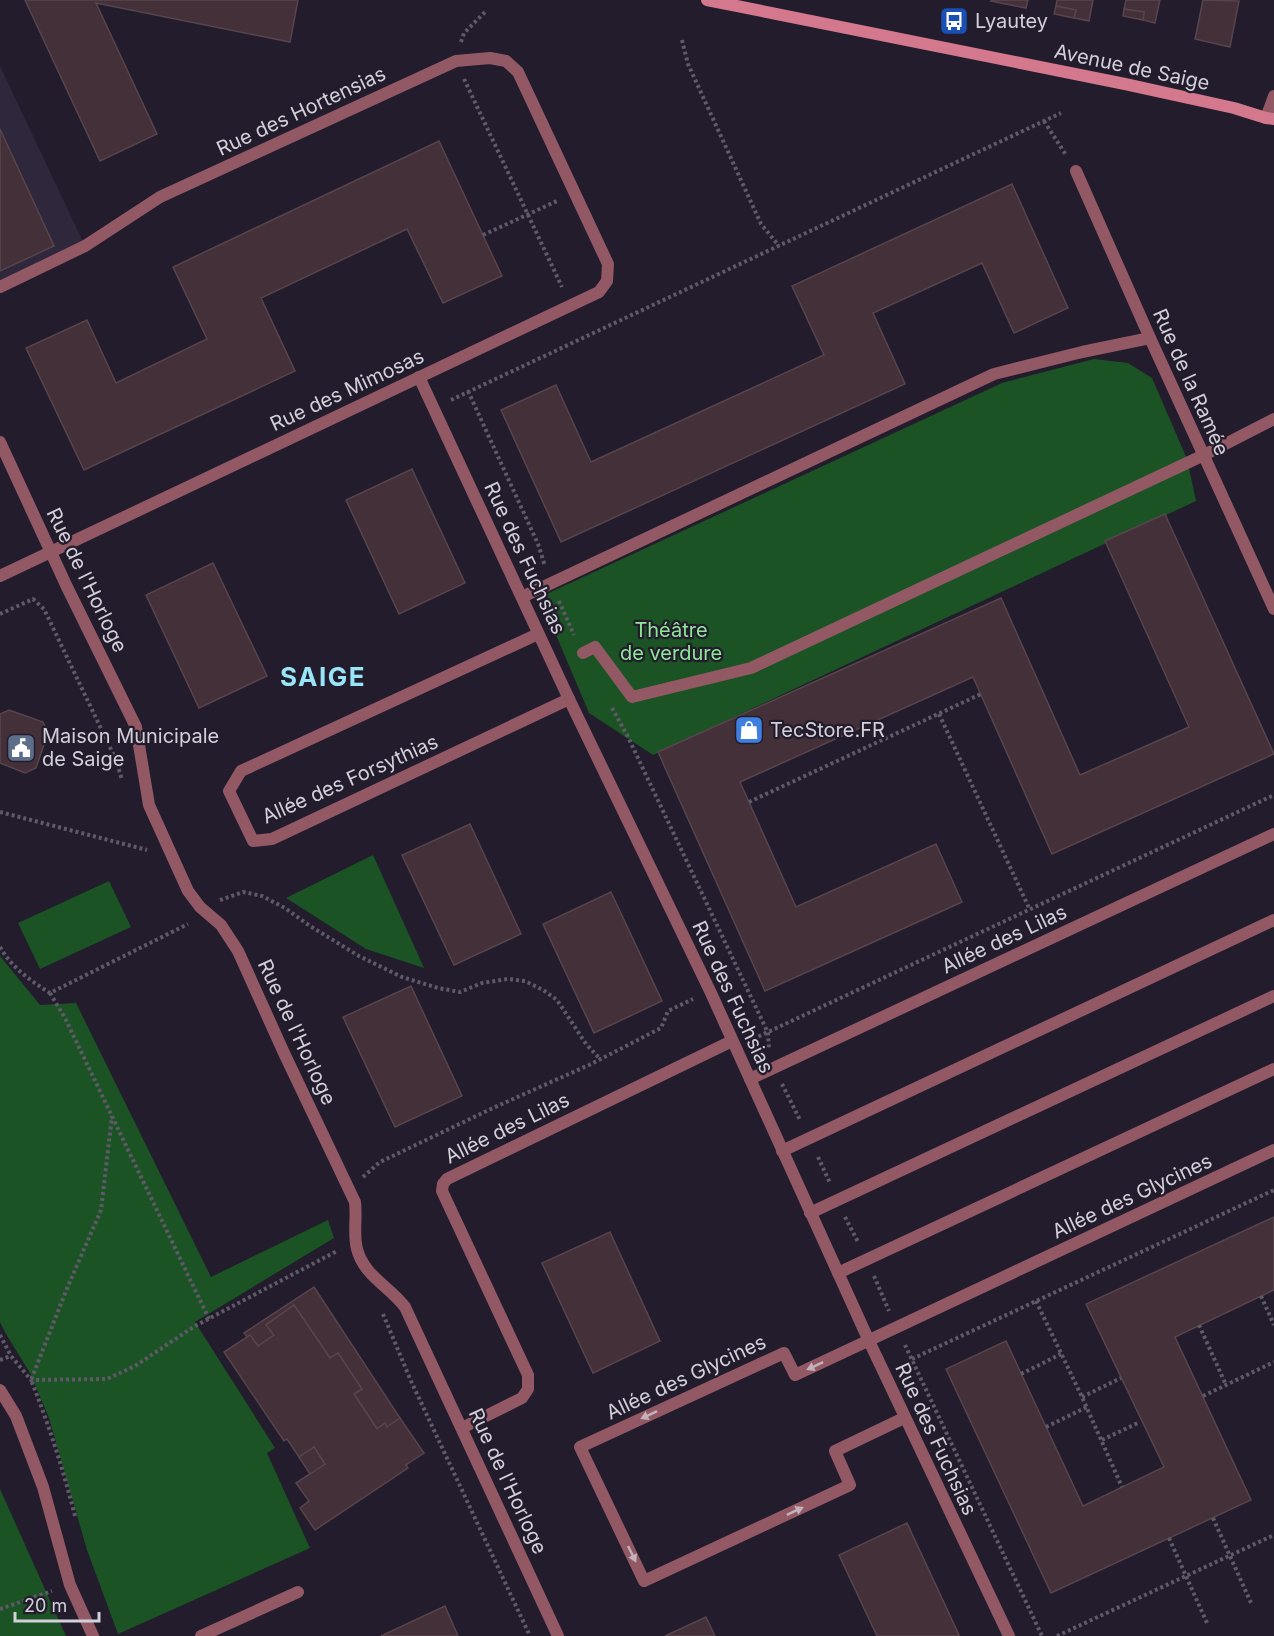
<svg xmlns="http://www.w3.org/2000/svg" width="1274" height="1636" viewBox="0 0 1274 1636" font-family="Inter,sans-serif">
  <style>
    .built { fill: #2f273c }
    .green { fill: #1b5324 }
    .building { fill: #433038; stroke: #58444c; stroke-width: 1.5 }
    .lines { fill: none; stroke-linecap: round; stroke-linejoin: round }
    .path { stroke: #5f5a68; stroke-width: 4; stroke-dasharray: 3 3; stroke-linecap: butt }
    .lane { stroke: #925965; stroke-width: 12 }
    .street { stroke: #925965; stroke-width: 12 }
    .secondary { stroke: #d4788d; stroke-width: 12 }
    .oneway { fill: #c3b2bd }
    .labels { text-anchor: middle; stroke-width: 4.5; stroke-linejoin: round; paint-order: stroke }
    .poi-label { font-size: 20px; fill: #d3d0da; stroke: #221c2c; text-anchor: start }
    .street-label { font-size: 20px; fill: #d3d0da; stroke: #221c2c }
    .park-label { font-size: 20px; fill: #8ee796; stroke: #221c2c }
    .district-label { font-size: 26px; font-weight: bold; letter-spacing: 1.5px; fill: #98e5f8; stroke: #221c2c }
  </style>
  <rect width="100%" height="100%" fill="#221c2c"/>
  <polygon class="built" points="0,66 85,246 0,287"/>
  <g class="green">
    <polygon points="1094,359 1128,363 1152,378 1187,459 1196,501 653,755 589,713 540,597 1002,383"/>
    <polygon points="373,855 424,968 366,949 286,898"/>
    <polygon points="109,881 131,927 40,969 18,923"/>
    <polygon points="0,956 40,1005 76,1003 211,1277 328,1220 334,1238 195,1322 275,1448 267,1453 310,1548 118,1634 87,1550 49,1418 30,1373 6,1334 0,1322"/>
    <polygon points="0,1489 66,1636 0,1636"/>
  </g>
  <g class="building">
    <polygon points="25,0 298,0 290,42 96,3 157,134 100,161"/>
    <polygon points="992,0 1028,0 1026,8 991,1"/>
    <polygon points="1057,0 1093,0 1089,21 1074,18 1076,10 1056,6"/>
    <polygon points="1126,0 1160,0 1155,23 1143,20 1144,12 1124,9"/>
    <polygon points="1203,0 1239,1 1230,47 1195,39"/>
    <polygon points="1056,6 1076,10 1074,18 1054,14"/>
    <polygon points="1124,9 1144,12 1143,20 1123,16"/>
    <polygon points="0,129 54,246 0,271"/>
    <polygon points="439,141 502,276 443,303 407,229 261,298 295,371 84,470 26,348 87,320 116,383 207,339 173,267"/>
    <polygon points="1012,184 1068,308 1014,333 982,263 873,313 905,384 561,542 501,410 556,385 591,462 824,355 792,286"/>
    <polygon points="412,469 465,583 399,614 346,500"/>
    <polygon points="1165,514 1274,754 1052,854 973,677 740,782 796,907 936,844 962,902 765,991 658,752 1001,598 1080,775 1189,727 1105,541"/>
    <polygon points="213,563 267,676 199,708 146,595"/>
    <polygon points="9,710 43,722 48,733 36,768 25,773 0,763 0,714"/>
    <polygon points="470,824 521,934 454,965 402,855"/>
    <polygon points="611,892 662,1001 594,1033 543,924"/>
    <polygon points="411,986 462,1096 395,1127 343,1017"/>
    <polygon points="1274,1217 1274,1290 1175,1337 1251,1500 1051,1593 946,1369 1006,1341 1083,1506 1164,1467 1086,1304"/>
    <polygon points="610,1232 660,1341 593,1373 542,1263"/>
    <polygon points="314,1287 400,1418 387,1427 385,1423 377,1429 354,1394 362,1389 338,1353 330,1358 294,1305 266,1325 274,1335 258,1346 250,1335 247,1337 244,1333"/>
    <polygon points="294,1305 330,1358 338,1353 362,1389 354,1394 377,1429 385,1423 387,1427 400,1418 424,1453 406,1465 408,1468 315,1530 300,1508 309,1501 296,1483 325,1464 314,1447 299,1457 287,1439 284,1441 224,1352 250,1335 258,1346 274,1335 266,1325"/>
    <polygon points="314,1447 325,1464 310,1474 299,1457"/>
    <polygon points="907,1523 959,1635 957,1636 877,1636 839,1555"/>
    <polygon points="445,1606 458,1636 381,1636"/>
    <polygon points="706,1617 715,1636 665,1636"/>
  </g>
  <g class="lines">
    <g class="path">
      <polyline points="682,40 688,64 761,224 779,246"/>
      <polyline points="461,42 464,33 487,10"/>
      <polyline points="464,79 562,287"/>
      <polyline points="1044,121 1066,155"/>
      <polyline points="483,235 557,201"/>
      <polyline points="468,391 538,544 545,566"/>
      <polyline points="451,400 1061,113"/>
      <polyline points="559,601 574,635"/>
      <polyline points="0,614 33,599 44,609 116,760 122,780"/>
      <polyline points="612,708 628,737 768,1033 769,1049"/>
      <polyline points="939,714 1030,910"/>
      <polyline points="749,802 981,694"/>
      <polyline points="0,812 147,850"/>
      <polyline points="220,900 243,892 262,896 285,908 310,926 359,956 402,977 438,988 460,992 482,983 508,979 525,981 543,990 557,1000 586,1044 600,1059"/>
      <path d="M0 947C11 967 31 981 50 993L188 924"/>
      <polyline points="50,993 65,1018 209,1319"/>
      <polyline points="753,1039 1274,795"/>
      <polyline points="782,1084 800,1120"/>
      <polyline points="818,1157 830,1183"/>
      <polyline points="363,1177 380,1162 493,1108 589,1065 661,1028 668,1011 693,999"/>
      <polyline points="845,1217 858,1242"/>
      <polyline points="874,1276 889,1311"/>
      <polyline points="1261,1296 1274,1325"/>
      <polyline points="1036,1301 1082,1397 1122,1487"/>
      <polyline points="383,1314 411,1381 530,1636"/>
      <polyline points="1199,1325 1226,1385"/>
      <polyline points="0,1335 11,1356"/>
      <polyline points="905,1345 1042,1636"/>
      <polyline points="912,1359 1274,1190"/>
      <polyline points="0,1360 11,1356 31,1380 107,1379 135,1366 195,1326 337,1251"/>
      <polyline points="1021,1374 1061,1354"/>
      <polyline points="1203,1396 1274,1362"/>
      <polyline points="1082,1397 1121,1378"/>
      <polyline points="1046,1427 1087,1407"/>
      <polyline points="1102,1440 1140,1422"/>
      <path d="M75 1516C63 1469 49 1425 31 1380L68 1286 101 1210 112 1116"/>
      <polyline points="1213,1518 1251,1603"/>
      <polyline points="1169,1538 1207,1623"/>
      <polyline points="0,1609 52,1591"/>
      <polyline points="1057,1636 1274,1535"/>
    </g>
    <g class="lane">
      <polyline points="522,597 994,374 1082,352 1150,338"/>
      <polyline points="583,653 595,647 632,697 751,668 1204,455 1274,419"/>
      <polyline points="782,1151 1274,920"/>
      <polyline points="810,1213 1274,996"/>
      <polyline points="838,1273 1274,1069"/>
      <polyline points="904,1418 835,1451 850,1485 644,1581 580,1447 784,1353 795,1375 1274,1150"/>
      <polyline points="462,1428 522,1398 528,1389 528,1375 442,1191 443,1184 447,1179 732,1041"/>
      <polyline points="201,1636 298,1592"/>
    </g>
    <g class="street">
      <polyline points="1266,118 1274,96"/>
      <polyline points="1076,171 1150,338 1274,609"/>
      <polyline points="0,287 85,246 160,197 456,61 490,58 506,61 518,72 608,264 607,281 599,292 0,576"/>
      <polyline points="419,377 569,699 711,993 869,1341 1009,1636"/>
      <path d="M0 442 67 587 136 727 149 805 188 891 200 907 221 925 238 951 284 1053 355 1202C357 1217 353 1234 357 1249 364 1276 389 1286 405 1307L558 1636"/>
      <polyline points="538,634 241,771 229,791 253,841 272,839 569,699"/>
      <polyline points="750,1079 1274,834"/>
      <polyline points="0,1390 16,1416 43,1487 70,1585 93,1636"/>
    </g>
    <polyline class="secondary" points="707,0 1125,84 1234,108 1266,118 1274,119"/>
  </g>
  <defs><path id="oneway-solid" d="M-6-.8H1V-3.2L6.5 0L1 3.2V.8H-6Z" transform="scale(1.5)"/></defs>
  <g class="oneway">
    <use href="#oneway-solid" transform="translate(815 1366) rotate(155)"/>
    <use href="#oneway-solid" transform="translate(649 1415) rotate(155)"/>
    <use href="#oneway-solid" transform="translate(795 1511) rotate(-25)"/>
    <use href="#oneway-solid" transform="translate(632 1554) rotate(64)"/>
  </g>
  <defs>
    <g id="bus-square" transform="scale(1.5)"><rect x="-9" y="-9" width="18" height="18" rx="4" fill="#1a4fb4" stroke="#221c2c"/><path d="M-5-6H5V4H4V6H2V4H-2V6H-4V4H-5ZM-3.5-4V0h7V-4ZM-3.5 1.2v1.5H-2V1.2ZM2 1.2v1.5H3.5V1.2Z" fill="#fff"/></g>
    <g id="shop-square" transform="scale(1.5)"><rect x="-9" y="-9" width="18" height="18" rx="4" fill="#3f7fe0" stroke="#221c2c"/><path d="M-5-2.5h2.3a2.7 3.5 0 0 1 5.4 0H5L5.5 6h-11ZM-1.5-2.5h3a1.5 2.3 0 0 0-3 0Z" fill="#fff"/></g>
    <g id="civic-square" transform="scale(1.5)"><rect x="-9" y="-9" width="18" height="18" rx="4" fill="#5c6f8a" stroke="#221c2c"/><path d="M-.6-6.5H3V-4.5H.6V-3L4-1V1h2V6H-6V1h2V-1L-.6-3ZM-1.2 2.5V6h2.4V2.5Z" fill="#fff"/></g>
  </defs>
  <g fill-rule="evenodd">
    <use href="#bus-square" x="954" y="21"/>
    <use href="#shop-square" x="749" y="730"/>
    <use href="#civic-square" x="21" y="748"/>
  </g>
  <g class="labels">
    <g class="poi-label">
      <text x="975" y="28">Lyautey</text>
      <text x="770" y="737">TecStore.FR</text>
      <text x="42" y="743">Maison Municipale<tspan x="42" dy="23">de Saige</tspan></text>
    </g>
    <g class="street-label">
      <text transform="translate(1132 67) rotate(12)" y="7">Avenue de Saige</text>
      <text transform="translate(301 111) rotate(-25)" y="7">Rue des Hortensias</text>
      <text transform="translate(1191 382) rotate(66)" y="7">Rue de la Ramée</text>
      <text transform="translate(347 390) rotate(-25)" y="7">Rue des Mimosas</text>
      <text transform="translate(525 558) rotate(65)" y="7">Rue des Fuchsias</text>
      <text transform="translate(87 580) rotate(64)" y="7">Rue de l'Horloge</text>
      <text transform="translate(350 779) rotate(-24)" y="7">Allée des Forsythias</text>
      <text transform="translate(1004 939) rotate(-25)" y="7">Allée des Lilas</text>
      <text transform="translate(733 997) rotate(65)" y="7">Rue des Fuchsias</text>
      <text transform="translate(297 1032) rotate(65)" y="7">Rue de l'Horloge</text>
      <text transform="translate(507 1128) rotate(-26)" y="7">Allée des Lilas</text>
      <text transform="translate(1132 1196) rotate(-25)" y="7">Allée des Glycines</text>
      <text transform="translate(686 1377) rotate(-25)" y="7">Allée des Glycines</text>
      <text transform="translate(936 1439) rotate(65)" y="7">Rue des Fuchsias</text>
      <text transform="translate(508 1481) rotate(65)" y="7">Rue de l'Horloge</text>
    </g>
    <g class="park-label">
      <text x="671" y="637">Théâtre<tspan x="671" dy="23">de verdure</tspan></text>
    </g>
    <g class="district-label">
      <text x="323" y="686">SAIGE</text>
    </g>
  </g>
  <path d="M15 1612v9h84v-9" fill="none" stroke="#d3d0da" stroke-width="3"/>
  <text x="24" y="1612" font-size="18" fill="#d3d0da" stroke="#221c2c" stroke-width="4.5" paint-order="stroke">20 m</text>
</svg>
